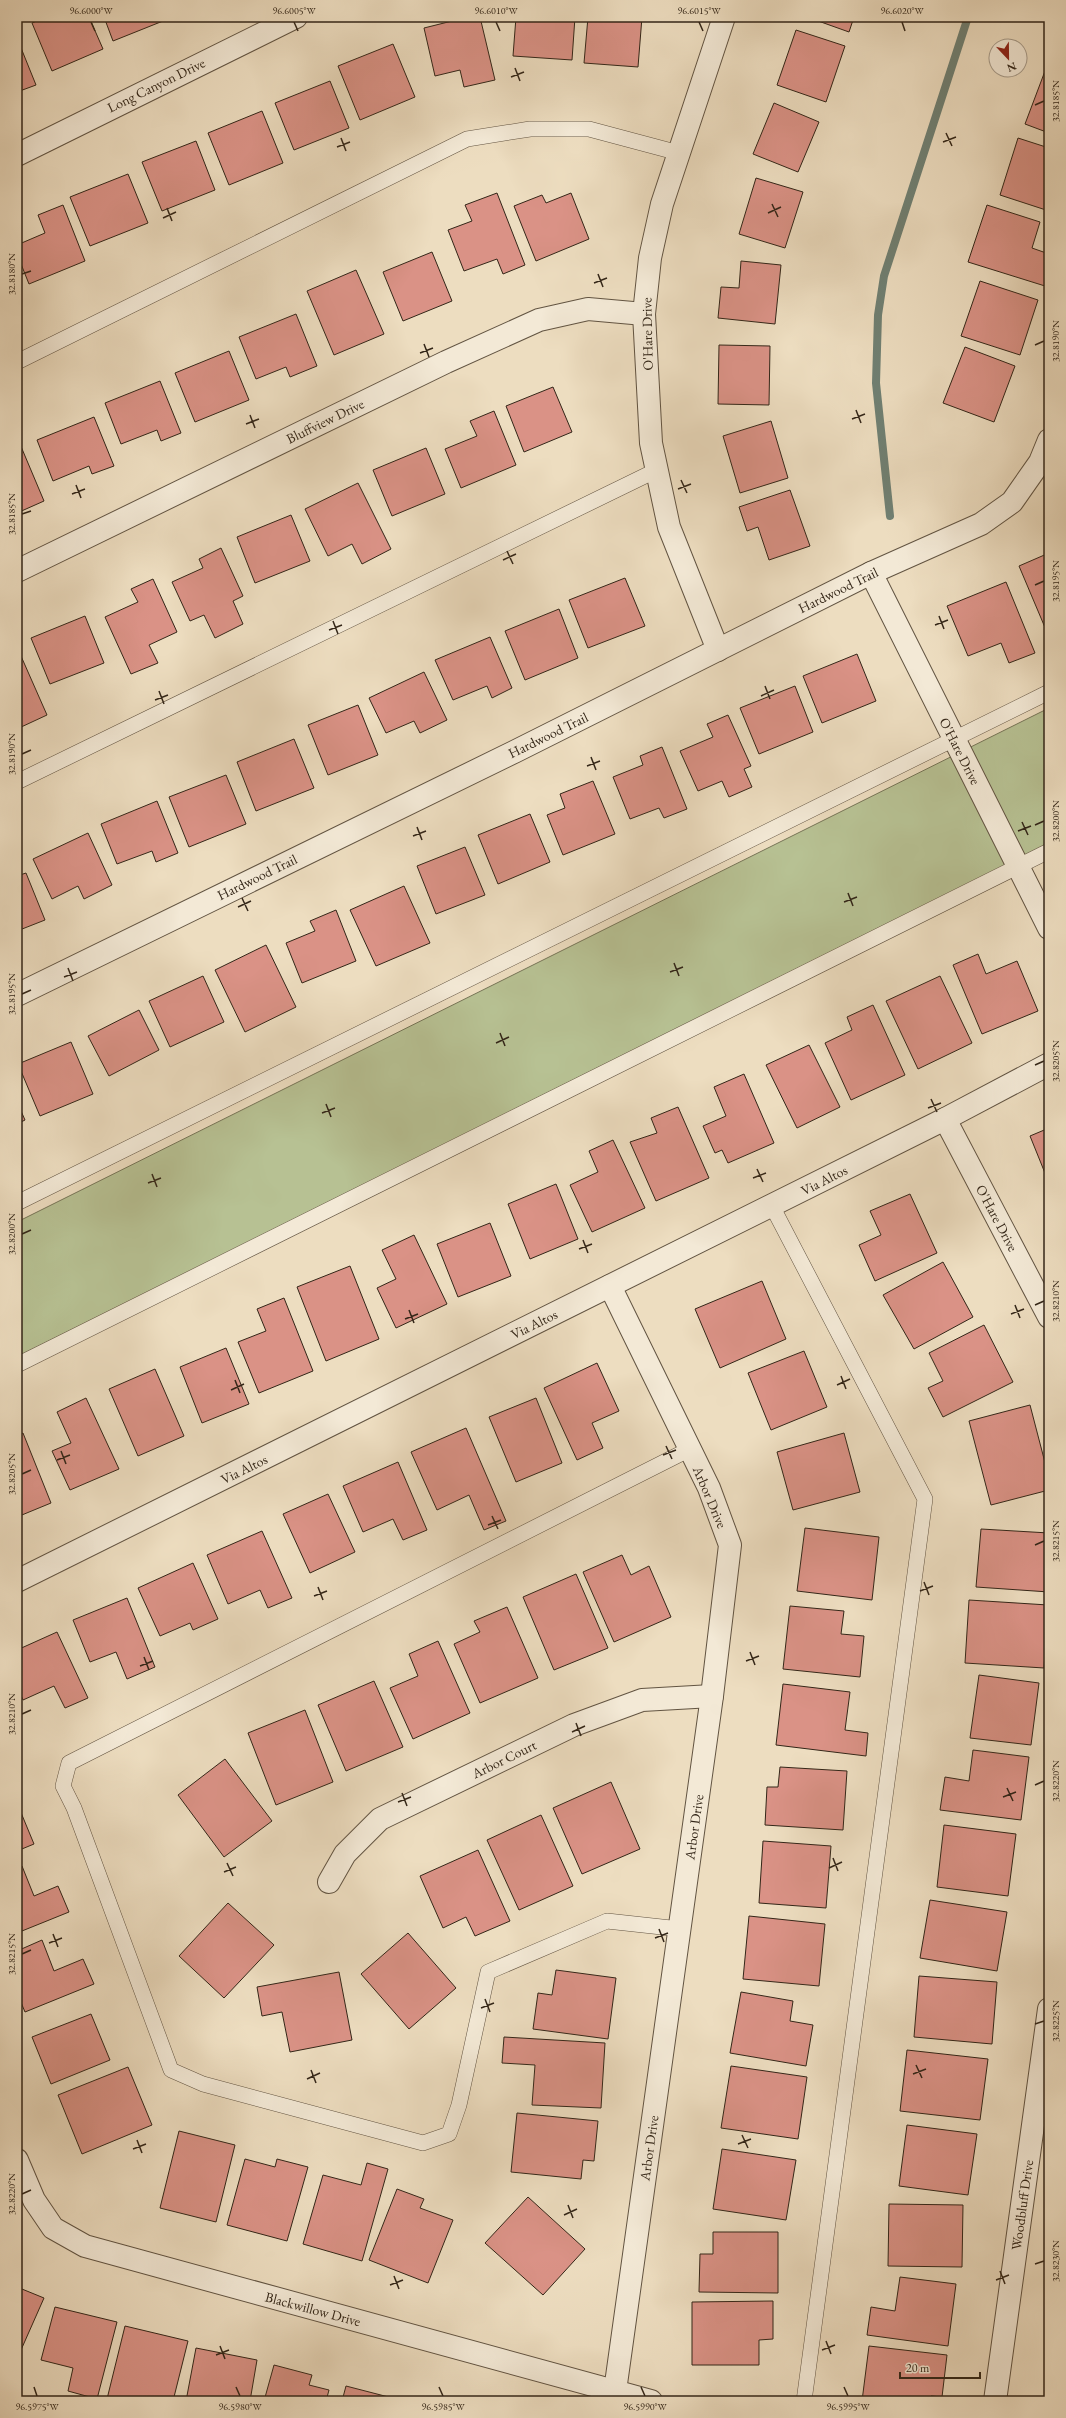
<svg xmlns="http://www.w3.org/2000/svg" width="1066" height="2418" viewBox="0 0 1066 2418" font-family="'EB Garamond',serif">
  <style>
    .green { fill: #b7c193; stroke: #757456 }
    .lines { fill: none; stroke-linecap: round; stroke-linejoin: round }
    .stream { stroke: #708073; stroke-width: 8 }
    .building { fill: #da9286; stroke: #332618 }
    .lane-casing { stroke: #625442; stroke-width: 16 }
    .street-casing { stroke: #625442; stroke-width: 24 }
    .lane { stroke: #f3e9d6; stroke-width: 15 }
    .street { stroke: #f3e9d6; stroke-width: 22 }
    .ticks { fill: none; stroke: #332618; stroke-width: 1.5 }
    .labels { text-anchor: middle; stroke-width: 4; stroke-linejoin: round; paint-order: stroke }
    .street-label { font-size: 14px; fill: #332618; stroke: #f3e9d6 }
    .neatline { fill: none; stroke: #332618; stroke-width: 1.5 }
    .ticks-label { font-size: 10px; text-anchor: middle; fill: #332618 }
  </style>
  <rect width="100%" height="100%" fill="#edddc0"/>
  <filter id="stains"><feTurbulence type="fractalNoise" baseFrequency=".005" numOctaves="4"/><feColorMatrix values="0 0 0 0 .2 0 0 0 0 .09 0 0 0 0 .02 0 0 0 .5 -.17"/></filter>
  <radialGradient id="worn" r=".72"><stop offset=".6" stop-color="#630" stop-opacity="0"/><stop offset="1" stop-color="#630" stop-opacity=".3"/></radialGradient>
  <polygon class="green" points="1049,708 1049,845 17,1359 17,1222"/>
  <g class="lines">
    <polyline class="stream" points="890,516 876,383 878,315 884,276 968,17"/>
  </g>
  <g class="building">
    <polygon points="46,17 89,17 103,49 52,71 32,23"/>
    <polygon points="104,17 167,17 168,19 113,41"/>
    <polygon points="468,17 480,17 495,80 464,87 460,70 435,76 424,28"/>
    <polygon points="516,17 575,17 572,60 513,56"/>
    <polygon points="588,17 642,17 638,67 584,63"/>
    <polygon points="807,17 854,17 849,32"/>
    <polygon points="796,30 845,46 826,102 777,85"/>
    <polygon points="17,38 36,85 17,92"/>
    <polygon points="393,44 415,97 360,120 338,66"/>
    <polygon points="1045,71 1049,72 1049,133 1025,124"/>
    <polygon points="330,81 349,128 294,150 275,103"/>
    <polygon points="774,103 819,122 798,172 753,154"/>
    <polygon points="262,111 283,163 229,185 208,133"/>
    <polygon points="1018,138 1049,148 1049,211 1000,195"/>
    <polygon points="196,141 215,190 162,211 142,162"/>
    <polygon points="128,174 148,223 90,246 70,197"/>
    <polygon points="756,178 803,192 785,248 739,234"/>
    <polygon points="497,193 525,265 503,274 497,259 464,271 448,230 472,221 465,205"/>
    <polygon points="571,193 589,239 536,261 514,206 542,195 546,203"/>
    <polygon points="63,205 85,261 29,284 17,254 17,245 45,233 38,215"/>
    <polygon points="987,205 1040,222 1032,248 1049,254 1049,274 1045,286 968,262"/>
    <polygon points="432,252 452,301 403,321 383,272"/>
    <polygon points="741,261 781,265 775,324 718,318 721,287 739,288"/>
    <polygon points="356,270 384,334 334,355 307,291"/>
    <polygon points="980,281 1038,300 1020,355 961,336"/>
    <polygon points="296,314 317,366 290,377 286,367 256,379 239,337"/>
    <polygon points="719,345 770,346 769,405 718,404"/>
    <polygon points="965,347 1015,366 994,422 943,403"/>
    <polygon points="229,351 249,400 195,422 175,373"/>
    <polygon points="160,381 181,433 161,441 157,430 121,444 105,403"/>
    <polygon points="553,387 572,432 524,452 506,406"/>
    <polygon points="494,411 516,465 461,488 445,449 477,436 470,421"/>
    <polygon points="94,417 114,466 92,474 89,466 53,481 37,440"/>
    <polygon points="771,421 788,478 740,493 723,436"/>
    <polygon points="17,437 44,501 17,513"/>
    <polygon points="426,448 445,494 392,516 373,470"/>
    <polygon points="358,483 391,549 362,564 352,544 328,556 305,509"/>
    <polygon points="790,490 810,546 769,560 758,527 747,531 739,507"/>
    <polygon points="291,515 310,561 255,583 237,537"/>
    <polygon points="221,548 243,596 233,601 243,624 215,638 204,615 190,621 172,582 203,568 199,559"/>
    <polygon points="1049,553 1049,637 1019,566"/>
    <polygon points="625,578 645,626 588,648 569,600"/>
    <polygon points="153,579 177,632 149,645 158,663 131,674 105,617 138,602 131,589"/>
    <polygon points="1006,582 1035,653 1009,663 1001,643 968,656 947,606"/>
    <polygon points="559,609 578,658 525,680 505,631"/>
    <polygon points="85,616 104,663 50,684 31,638"/>
    <polygon points="490,637 512,688 492,698 487,686 453,700 435,660"/>
    <polygon points="17,647 47,715 19,728 17,724"/>
    <polygon points="857,654 876,701 822,723 803,676"/>
    <polygon points="424,672 447,720 420,733 414,721 386,733 369,698"/>
    <polygon points="795,686 813,732 759,754 740,708"/>
    <polygon points="358,705 378,755 328,775 308,725"/>
    <polygon points="728,715 751,766 744,769 752,787 729,797 722,781 698,791 680,751 713,737 707,724"/>
    <polygon points="294,739 314,788 256,811 237,762"/>
    <polygon points="662,747 687,809 664,818 659,808 630,819 613,777 643,765 640,756"/>
    <polygon points="226,775 246,824 189,847 169,797"/>
    <polygon points="593,781 615,834 563,855 547,815 565,808 560,794"/>
    <polygon points="157,801 178,853 156,862 152,851 117,864 101,824"/>
    <polygon points="530,814 550,862 498,884 478,835"/>
    <polygon points="88,833 112,885 84,899 78,886 52,899 33,859"/>
    <polygon points="465,847 485,895 436,914 417,866"/>
    <polygon points="26,873 45,920 17,931 17,876"/>
    <polygon points="404,886 430,943 376,966 350,910"/>
    <polygon points="336,910 356,961 302,983 286,943 315,931 310,921"/>
    <polygon points="266,945 296,1007 245,1032 215,970"/>
    <polygon points="978,954 986,974 1017,961 1038,1011 982,1034 953,965"/>
    <polygon points="203,976 224,1022 170,1047 149,1001"/>
    <polygon points="940,976 972,1043 918,1069 886,1001"/>
    <polygon points="873,1005 905,1075 851,1100 825,1043 852,1030 847,1017"/>
    <polygon points="139,1010 159,1050 109,1076 88,1036"/>
    <polygon points="71,1042 93,1094 40,1116 18,1064"/>
    <polygon points="809,1045 840,1107 797,1128 766,1065"/>
    <polygon points="744,1074 774,1143 728,1163 722,1150 715,1153 703,1126 726,1116 714,1087"/>
    <polygon points="17,1102 25,1120 17,1124"/>
    <polygon points="678,1107 709,1178 656,1201 630,1142 657,1133 651,1118"/>
    <polygon points="1049,1128 1049,1183 1030,1136"/>
    <polygon points="613,1140 645,1208 592,1232 570,1185 598,1172 589,1151"/>
    <polygon points="556,1184 578,1239 530,1259 508,1204"/>
    <polygon points="910,1194 937,1253 875,1281 859,1245 881,1235 870,1211"/>
    <polygon points="490,1223 511,1276 458,1297 437,1244"/>
    <polygon points="414,1235 447,1304 396,1328 377,1288 396,1279 382,1250"/>
    <polygon points="943,1262 973,1317 914,1349 883,1295"/>
    <polygon points="350,1266 379,1339 326,1361 297,1287"/>
    <polygon points="762,1281 786,1339 720,1368 695,1309"/>
    <polygon points="284,1298 313,1371 259,1393 238,1342 266,1331 257,1309"/>
    <polygon points="984,1325 1013,1382 943,1417 928,1388 943,1381 929,1353"/>
    <polygon points="226,1348 249,1404 202,1423 180,1367"/>
    <polygon points="804,1351 827,1407 771,1430 748,1373"/>
    <polygon points="597,1363 619,1411 592,1423 603,1448 577,1460 544,1388"/>
    <polygon points="155,1369 184,1436 138,1456 109,1389"/>
    <polygon points="86,1398 119,1469 70,1490 52,1451 71,1443 57,1412"/>
    <polygon points="536,1398 562,1463 516,1482 489,1417"/>
    <polygon points="1030,1405 1049,1478 1049,1490 991,1505 969,1421"/>
    <polygon points="466,1428 506,1521 484,1530 469,1495 437,1510 411,1452"/>
    <polygon points="23,1433 51,1503 17,1517 17,1436"/>
    <polygon points="844,1433 860,1492 793,1510 777,1452"/>
    <polygon points="398,1462 427,1530 403,1540 393,1519 363,1532 343,1486"/>
    <polygon points="328,1494 355,1552 310,1573 283,1514"/>
    <polygon points="805,1528 879,1537 872,1600 797,1591"/>
    <polygon points="981,1529 1049,1533 1049,1592 976,1587"/>
    <polygon points="262,1531 292,1598 268,1608 260,1590 228,1604 207,1555"/>
    <polygon points="622,1555 631,1575 649,1566 671,1617 614,1642 583,1572"/>
    <polygon points="193,1563 218,1619 193,1630 190,1623 160,1636 138,1588"/>
    <polygon points="576,1574 608,1648 554,1670 523,1597"/>
    <polygon points="127,1598 155,1667 127,1679 116,1652 90,1662 73,1620"/>
    <polygon points="969,1600 1048,1605 1044,1668 965,1663"/>
    <polygon points="790,1606 844,1611 841,1634 864,1636 860,1677 783,1669"/>
    <polygon points="507,1607 538,1678 480,1703 454,1644 480,1632 474,1621"/>
    <polygon points="57,1632 88,1698 65,1708 54,1686 23,1700 17,1686 17,1650"/>
    <polygon points="438,1641 470,1713 413,1739 390,1688 418,1676 409,1654"/>
    <polygon points="979,1675 1039,1683 1031,1745 970,1738"/>
    <polygon points="374,1681 403,1747 346,1771 318,1705"/>
    <polygon points="783,1684 850,1692 845,1730 868,1733 866,1756 776,1745"/>
    <polygon points="305,1710 333,1782 276,1805 248,1733"/>
    <polygon points="973,1750 1029,1757 1021,1820 940,1810 945,1777 969,1781"/>
    <polygon points="225,1759 272,1821 224,1857 178,1795"/>
    <polygon points="780,1767 847,1771 843,1830 765,1825 767,1787 778,1787"/>
    <polygon points="611,1782 640,1849 582,1874 553,1808"/>
    <polygon points="17,1803 34,1844 17,1851"/>
    <polygon points="541,1815 573,1886 519,1910 487,1840"/>
    <polygon points="944,1825 1016,1834 1008,1896 937,1887"/>
    <polygon points="763,1841 831,1846 826,1908 759,1903"/>
    <polygon points="478,1850 510,1921 475,1936 466,1917 443,1928 420,1876"/>
    <polygon points="22,1866 34,1896 58,1886 69,1912 17,1933 17,1868"/>
    <polygon points="930,1900 1007,1912 997,1971 920,1958"/>
    <polygon points="228,1903 274,1945 224,1998 179,1956"/>
    <polygon points="749,1916 825,1924 819,1986 743,1979"/>
    <polygon points="408,1933 456,1988 409,2029 361,1974"/>
    <polygon points="42,1940 54,1971 83,1959 94,1984 25,2012 17,1993 17,1951"/>
    <polygon points="556,1970 616,1978 608,2039 533,2029 538,1993 552,1995"/>
    <polygon points="339,1972 352,2040 290,2052 282,2012 262,2016 257,1987"/>
    <polygon points="919,1976 997,1982 992,2044 914,2037"/>
    <polygon points="741,1992 793,2001 790,2021 813,2025 806,2066 730,2053"/>
    <polygon points="91,2014 110,2060 51,2084 32,2037"/>
    <polygon points="504,2037 605,2043 601,2108 532,2105 535,2065 502,2063"/>
    <polygon points="907,2050 988,2059 980,2120 900,2111"/>
    <polygon points="731,2066 807,2077 798,2139 721,2128"/>
    <polygon points="128,2067 152,2125 82,2154 58,2095"/>
    <polygon points="517,2113 598,2121 594,2161 583,2160 581,2179 511,2172"/>
    <polygon points="907,2125 977,2134 968,2195 899,2186"/>
    <polygon points="179,2131 235,2145 216,2222 160,2208"/>
    <polygon points="722,2149 796,2160 786,2220 713,2209"/>
    <polygon points="245,2159 275,2167 277,2159 308,2167 287,2241 227,2225"/>
    <polygon points="367,2163 388,2169 362,2261 303,2244 323,2175 361,2185"/>
    <polygon points="397,2189 424,2199 420,2208 453,2220 428,2283 369,2260"/>
    <polygon points="528,2197 585,2249 543,2295 485,2243"/>
    <polygon points="889,2204 963,2205 962,2267 888,2266"/>
    <polygon points="713,2232 778,2232 778,2293 699,2292 700,2254 713,2254"/>
    <polygon points="900,2277 956,2284 948,2346 867,2335 871,2307 895,2311"/>
    <polygon points="17,2287 44,2298 17,2359"/>
    <polygon points="773,2301 773,2339 759,2340 759,2365 692,2365 692,2302"/>
    <polygon points="55,2307 117,2322 97,2399 68,2391 73,2368 41,2360"/>
    <polygon points="125,2326 188,2341 173,2401 116,2401 107,2399"/>
    <polygon points="869,2346 947,2355 942,2397 931,2396 930,2401 862,2401"/>
    <polygon points="196,2348 257,2360 250,2401 186,2401"/>
    <polygon points="274,2365 312,2375 309,2385 329,2390 326,2401 264,2401"/>
    <polygon points="346,2386 404,2401 342,2401"/>
  </g>
  <g class="lines">
    <g class="lane-casing">
      <g id="lane">
        <polyline points="17,362 467,139 530,129 589,129 679,153"/>
        <polyline points="17,782 657,470"/>
        <polyline points="17,1203 1049,692"/>
        <polyline points="772,1206 925,1499 804,2401"/>
        <polyline points="17,1365 1049,851"/>
        <polyline points="680,1929 607,1921 488,1972 459,2105 449,2134 423,2143 203,2084 171,2070 74,1808 63,1786 69,1763 690,1449"/>
      </g>
    </g>
    <g class="street-casing">
      <g id="street">
        <polyline points="17,155 296,17"/>
        <polyline points="17,571 446,362 539,320 588,309 644,314"/>
        <polyline points="871,573 1049,928"/>
        <polyline points="718,650 669,527 651,443 644,314 650,258 662,204 724,17"/>
        <polyline points="17,995 514,752 871,573 981,524 1012,502 1040,462 1049,440"/>
        <polyline points="945,1119 1049,1317"/>
        <polyline points="610,1286 709,1488 730,1545 712,1696 615,2391"/>
        <polyline points="17,1581 945,1119 1049,1064"/>
        <polyline points="329,1882 345,1854 380,1819 574,1725 642,1700 712,1696"/>
        <polyline points="17,2160 34,2200 53,2228 85,2246 651,2401"/>
        <polyline points="995,2401 1049,2009"/>
      </g>
    </g>
    <use href="#lane" class="lane"/>
    <use href="#street" class="street"/>
  </g>
  <path class="ticks" d="M91 22 95 31M294 22 298 31M496 22 500 31M699 22 703 31M902 22 905 31M515 68 520 81M511 77 524 72M1035 105 1044 101M946 133 952 146M341 138 346 151M943 142 956 137M337 147 350 142M772 204 778 217M167 208 172 221M768 213 781 207M163 218 176 212M22 274 31 271M598 274 603 287M594 283 607 278M424 344 429 357M1035 345 1044 341M420 353 433 348M856 410 861 423M250 415 255 428M852 419 865 414M246 424 259 419M681 480 687 493M76 485 81 498M678 489 691 484M72 494 85 489M22 514 31 511M507 551 513 564M503 560 516 554M1035 585 1044 581M939 616 944 629M333 621 338 634M935 625 948 620M329 630 342 625M765 686 770 699M159 691 164 704M761 696 774 690M155 700 168 695M22 754 31 750M591 757 596 770M587 766 600 761M1022 822 1028 835M1035 825 1044 821M417 827 422 840M1018 831 1031 826M413 836 426 831M848 893 853 906M242 898 248 911M844 902 857 897M238 907 251 901M674 963 679 976M68 968 73 981M670 972 683 967M64 977 77 972M22 994 31 990M500 1033 505 1046M496 1043 509 1037M1035 1065 1044 1061M931 1099 937 1112M326 1104 331 1117M928 1108 941 1103M322 1113 335 1108M757 1169 763 1182M152 1174 157 1187M753 1178 766 1173M148 1183 161 1178M22 1234 31 1230M583 1240 588 1253M579 1249 592 1244M1015 1305 1020 1318M1035 1305 1044 1301M409 1310 414 1323M1011 1314 1024 1309M405 1319 418 1314M841 1376 846 1389M235 1380 240 1393M837 1385 850 1379M231 1390 244 1384M666 1446 672 1459M61 1451 66 1464M663 1455 676 1450M57 1460 70 1455M22 1474 31 1470M492 1516 498 1529M488 1525 501 1520M1035 1545 1044 1541M924 1582 929 1595M318 1587 323 1600M920 1591 933 1586M314 1596 327 1591M750 1652 755 1665M144 1657 149 1670M746 1661 759 1656M140 1666 153 1661M22 1714 31 1710M576 1723 581 1736M572 1732 585 1726M1035 1785 1044 1781M1007 1788 1013 1801M402 1793 407 1806M1003 1797 1016 1792M398 1802 411 1797M833 1858 838 1871M227 1863 233 1876M829 1868 842 1862M224 1872 236 1867M659 1929 664 1942M53 1934 58 1947M655 1938 668 1933M49 1943 62 1938M22 1954 31 1950M485 1999 490 2012M481 2008 494 2003M1035 2024 1044 2021M916 2065 922 2078M311 2070 316 2083M913 2074 926 2069M307 2079 320 2073M742 2135 748 2148M137 2140 142 2153M738 2144 751 2139M133 2149 146 2144M22 2194 31 2190M568 2205 573 2218M564 2215 577 2209M1035 2264 1044 2261M1000 2271 1005 2284M394 2276 399 2289M996 2280 1009 2275M390 2285 403 2280M826 2341 831 2354M220 2346 225 2359M822 2350 835 2345M216 2355 229 2350M34 2387 37 2396M236 2387 240 2396M439 2387 443 2396M641 2387 645 2396M844 2387 848 2396"/>
  <g class="labels">
    <g class="street-label">
      <text transform="translate(156 85) rotate(-26)" y="5">Long Canyon Drive</text>
      <text transform="translate(647 334) rotate(-91)" y="5">O'Hare Drive</text>
      <text transform="translate(325 421) rotate(-26)" y="5">Bluffview Drive</text>
      <text transform="translate(838 590) rotate(-26)" y="5">Hardwood Trail</text>
      <text transform="translate(548 735) rotate(-26)" y="5">Hardwood Trail</text>
      <text transform="translate(960 751) rotate(63)" y="5">O'Hare Drive</text>
      <text transform="translate(257 877) rotate(-26)" y="5">Hardwood Trail</text>
      <text transform="translate(824 1180) rotate(-27)" y="5">Via Altos</text>
      <text transform="translate(997 1218) rotate(62)" y="5">O'Hare Drive</text>
      <text transform="translate(534 1324) rotate(-26)" y="5">Via Altos</text>
      <text transform="translate(244 1469) rotate(-26)" y="5">Via Altos</text>
      <text transform="translate(710 1497) rotate(67)" y="5">Arbor Drive</text>
      <text transform="translate(504 1759) rotate(-26)" y="5">Arbor Court</text>
      <text transform="translate(694 1827) rotate(-82)" y="5">Arbor Drive</text>
      <text transform="translate(649 2148) rotate(-82)" y="5">Arbor Drive</text>
      <text transform="translate(1022 2205) rotate(-82)" y="5">Woodbluff Drive</text>
      <text transform="translate(313 2309) rotate(15)" y="5">Blackwillow Drive</text>
    </g>
  </g>
  <rect width="1066" height="2418" fill="none" stroke="#edddc0" stroke-width="44"/>
  <g transform="translate(1008 58) rotate(158)"><circle r="19" fill="#f3e9d6" stroke="#a69b8a"/>
  <path d="M0-3L7 15L0 10L-7 15Z" fill="#8f2418"/>
  <text y="-6" font-size="11" font-weight="bold" text-anchor="middle" fill="#332618">N</text>
  </g>
  <path d="M900 2372v6h80v-6" fill="none" stroke="#332618" stroke-width="2"/>
  <text x="906" y="2372" font-size="12" fill="#332618" stroke="#f3e9d6" stroke-width="3" paint-order="stroke">20 m</text>
  <rect x="22" y="22" width="1022" height="2374" class="neatline"/>
  <g class="ticks-label">
    <text x="91" y="14">96.6000°W</text>
    <text x="294" y="14">96.6005°W</text>
    <text x="496" y="14">96.6010°W</text>
    <text x="699" y="14">96.6015°W</text>
    <text x="902" y="14">96.6020°W</text>
    <text transform="translate(1055 101) rotate(-90)" y="4">32.8185°N</text>
    <text transform="translate(11 274) rotate(-90)" y="4">32.8180°N</text>
    <text transform="translate(1055 341) rotate(-90)" y="4">32.8190°N</text>
    <text transform="translate(11 514) rotate(-90)" y="4">32.8185°N</text>
    <text transform="translate(1055 581) rotate(-90)" y="4">32.8195°N</text>
    <text transform="translate(11 754) rotate(-90)" y="4">32.8190°N</text>
    <text transform="translate(1055 821) rotate(-90)" y="4">32.8200°N</text>
    <text transform="translate(11 994) rotate(-90)" y="4">32.8195°N</text>
    <text transform="translate(1055 1061) rotate(-90)" y="4">32.8205°N</text>
    <text transform="translate(11 1234) rotate(-90)" y="4">32.8200°N</text>
    <text transform="translate(1055 1301) rotate(-90)" y="4">32.8210°N</text>
    <text transform="translate(11 1474) rotate(-90)" y="4">32.8205°N</text>
    <text transform="translate(1055 1541) rotate(-90)" y="4">32.8215°N</text>
    <text transform="translate(11 1714) rotate(-90)" y="4">32.8210°N</text>
    <text transform="translate(1055 1781) rotate(-90)" y="4">32.8220°N</text>
    <text transform="translate(11 1954) rotate(-90)" y="4">32.8215°N</text>
    <text transform="translate(1055 2021) rotate(-90)" y="4">32.8225°N</text>
    <text transform="translate(11 2194) rotate(-90)" y="4">32.8220°N</text>
    <text transform="translate(1055 2261) rotate(-90)" y="4">32.8230°N</text>
    <text x="37" y="2410">96.5975°W</text>
    <text x="240" y="2410">96.5980°W</text>
    <text x="443" y="2410">96.5985°W</text>
    <text x="645" y="2410">96.5990°W</text>
    <text x="848" y="2410">96.5995°W</text>
  </g>
  <rect width="100%" height="100%" filter="url(#stains)"/>
  <rect width="100%" height="100%" fill="url(#worn)"/>
</svg>
